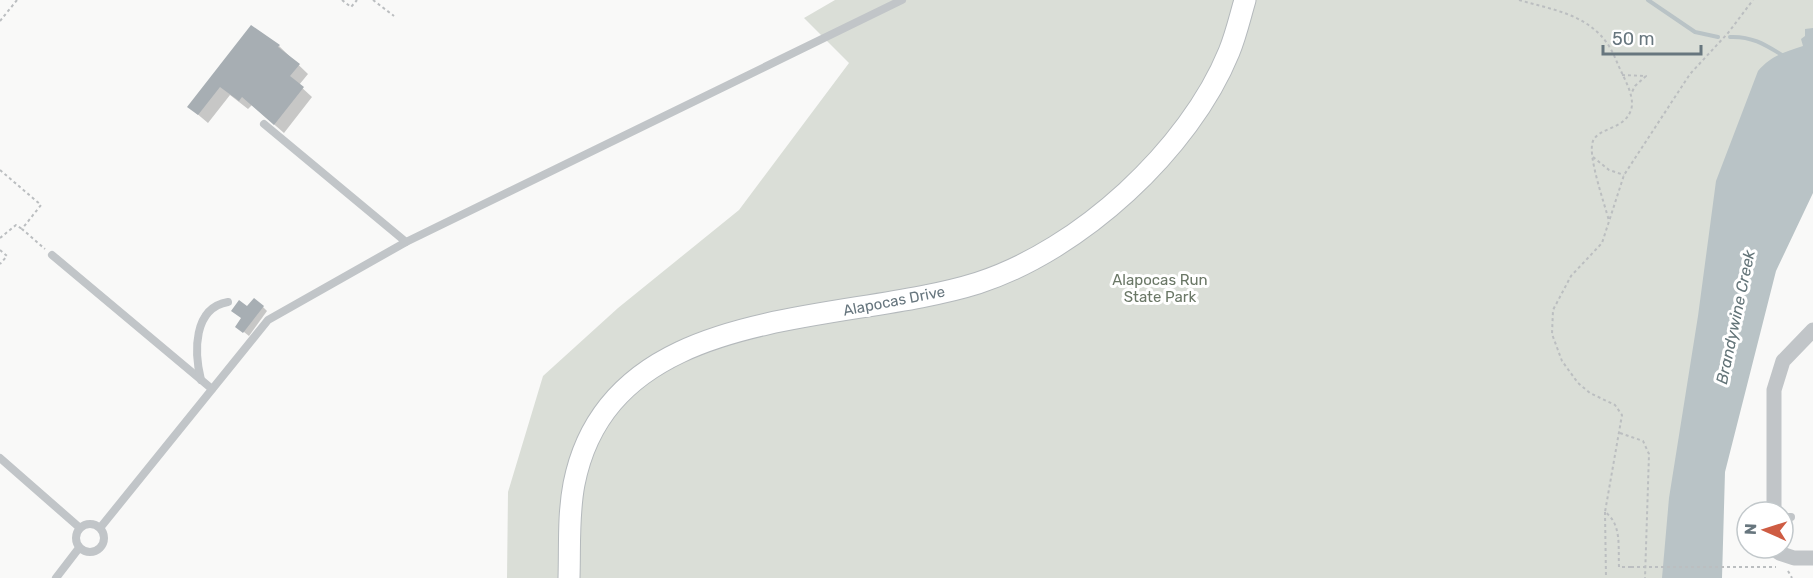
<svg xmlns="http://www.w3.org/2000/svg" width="1813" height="578" viewBox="0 0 1813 578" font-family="Rubik,sans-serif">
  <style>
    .green { fill: #daded7 }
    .water { fill: #b9c3c6 }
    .shadow { fill: #0003 }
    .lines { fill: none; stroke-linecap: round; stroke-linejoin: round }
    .stream { stroke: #b9c3c6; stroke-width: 4 }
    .building { fill: #a7aeb3 }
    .secondary-casing { stroke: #b4b9bc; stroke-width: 23 }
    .path { stroke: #bbbec0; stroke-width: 2; stroke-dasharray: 3 3; stroke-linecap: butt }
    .lane { stroke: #c1c5c8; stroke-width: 8 }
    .street { stroke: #c1c5c8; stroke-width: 15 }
    .secondary { stroke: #fff; stroke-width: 21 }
    .path-bridge { stroke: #bbbec0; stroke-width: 2; stroke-dasharray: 3 3; stroke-linecap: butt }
    .labels { text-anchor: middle; stroke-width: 6; stroke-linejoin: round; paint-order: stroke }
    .park-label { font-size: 15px; fill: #6a7766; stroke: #fff }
    .street-label { font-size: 15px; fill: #67767e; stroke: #fff }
    .water-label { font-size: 16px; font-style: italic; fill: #637478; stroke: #fff }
  </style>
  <rect width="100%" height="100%" fill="#f9f9f8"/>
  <polygon class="green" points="835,0 1813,0 1813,67 1693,578 507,578 508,492 543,376 618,308 739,210 849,63 804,18"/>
  <path class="water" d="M1813 28V193L1776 271 1725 472 1722 578H1662L1669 498 1698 316 1716 181 1758 71C1771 56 1784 52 1803 46L1801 39 1805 36V29Z"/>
  <g class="shadow">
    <polygon points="279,46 308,74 299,85 312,97 284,133 252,105 248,109 230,95 208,123 189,107"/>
    <polygon points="263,307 267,311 249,336 239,328 248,309"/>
  </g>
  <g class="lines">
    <g class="stream">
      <polyline points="1648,0 1695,32 1718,37"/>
      <path d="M1730 37C1751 36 1764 44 1782 55"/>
    </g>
  </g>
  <g class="building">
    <polygon points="251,25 280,45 278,47 300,64 290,76 304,87 274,125 242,97 239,101 220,87 198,115 187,107"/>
    <polygon points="254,298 264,306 243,333 235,327 241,318 231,311 239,300 247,306"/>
  </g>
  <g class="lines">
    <g class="secondary-casing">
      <path id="secondary" d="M569 578C570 547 568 515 574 484 610 301 842 326 978 283 1080 250 1189 150 1229 52 1236 35 1240 17 1245 0"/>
    </g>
    <g class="path">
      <polyline points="342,0 351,7 357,0"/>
      <polyline points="373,0 394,16"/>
      <path d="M1519 0C1553 10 1588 14 1609 46 1614 54 1617 63 1621 71 1626 82 1635 98 1631 110 1624 130 1599 127 1593 141 1587 155 1605 205 1609 221"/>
      <polyline points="0,21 17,0"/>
      <polyline points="1622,75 1646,76 1635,86 1631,94"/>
      <polyline points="1593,157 1609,170 1624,175"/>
      <polyline points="0,170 41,205 22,229 45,249"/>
      <polyline points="0,238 16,225 22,229"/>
      <polyline points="0,250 7,256 0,264"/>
      <polyline points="1620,433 1643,441 1649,454 1645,578"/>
      <polyline points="1605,512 1606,578"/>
      <path d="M1631 567H1619C1618 547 1622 524 1605 512L1622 415 1615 405 1590 393 1578 383 1562 361 1552 334 1553 310 1571 276 1602 243 1624 175 1690 74 1728 33 1753 0"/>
      <polyline points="1788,571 1792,578"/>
    </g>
    <g class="lane">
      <polyline points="406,242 902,0"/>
      <polyline points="52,255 212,389"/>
      <path d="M201 380C194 352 193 308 228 302"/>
      <polyline points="0,458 80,528"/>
      <polyline points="1783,517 1791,517"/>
      <circle cx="90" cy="538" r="14"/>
      <polyline points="100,528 268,320 406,242 264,124"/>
      <polyline points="56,578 79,548"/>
    </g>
    <g class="street">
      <polyline points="1774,512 1774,390 1783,361 1813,330"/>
      <polyline points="1777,548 1779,553 1794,558 1813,558"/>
    </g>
    <use href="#secondary" class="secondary"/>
    <polyline class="path-bridge" points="1631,567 1776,567"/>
  </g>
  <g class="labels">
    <g class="park-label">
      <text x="1160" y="285">Alapocas Run<tspan x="1160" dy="17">State Park</tspan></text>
    </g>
    <g class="street-label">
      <text transform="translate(894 301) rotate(-11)" y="5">Alapocas Drive</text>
    </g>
    <g class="water-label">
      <text transform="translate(1735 317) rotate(-78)" y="6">Brandywine Creek</text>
    </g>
  </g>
  <g transform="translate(1765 530) rotate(273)"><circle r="28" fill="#ffffff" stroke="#c2c8cb" stroke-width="1.5"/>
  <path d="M0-4.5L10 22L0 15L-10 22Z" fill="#ce5c43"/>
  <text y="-9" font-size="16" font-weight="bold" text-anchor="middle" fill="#67767e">N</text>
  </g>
  <path d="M1603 45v9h98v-9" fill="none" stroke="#67767e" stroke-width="3"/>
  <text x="1612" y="45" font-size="18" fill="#67767e" stroke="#ffffff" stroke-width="4.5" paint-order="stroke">50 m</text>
</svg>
